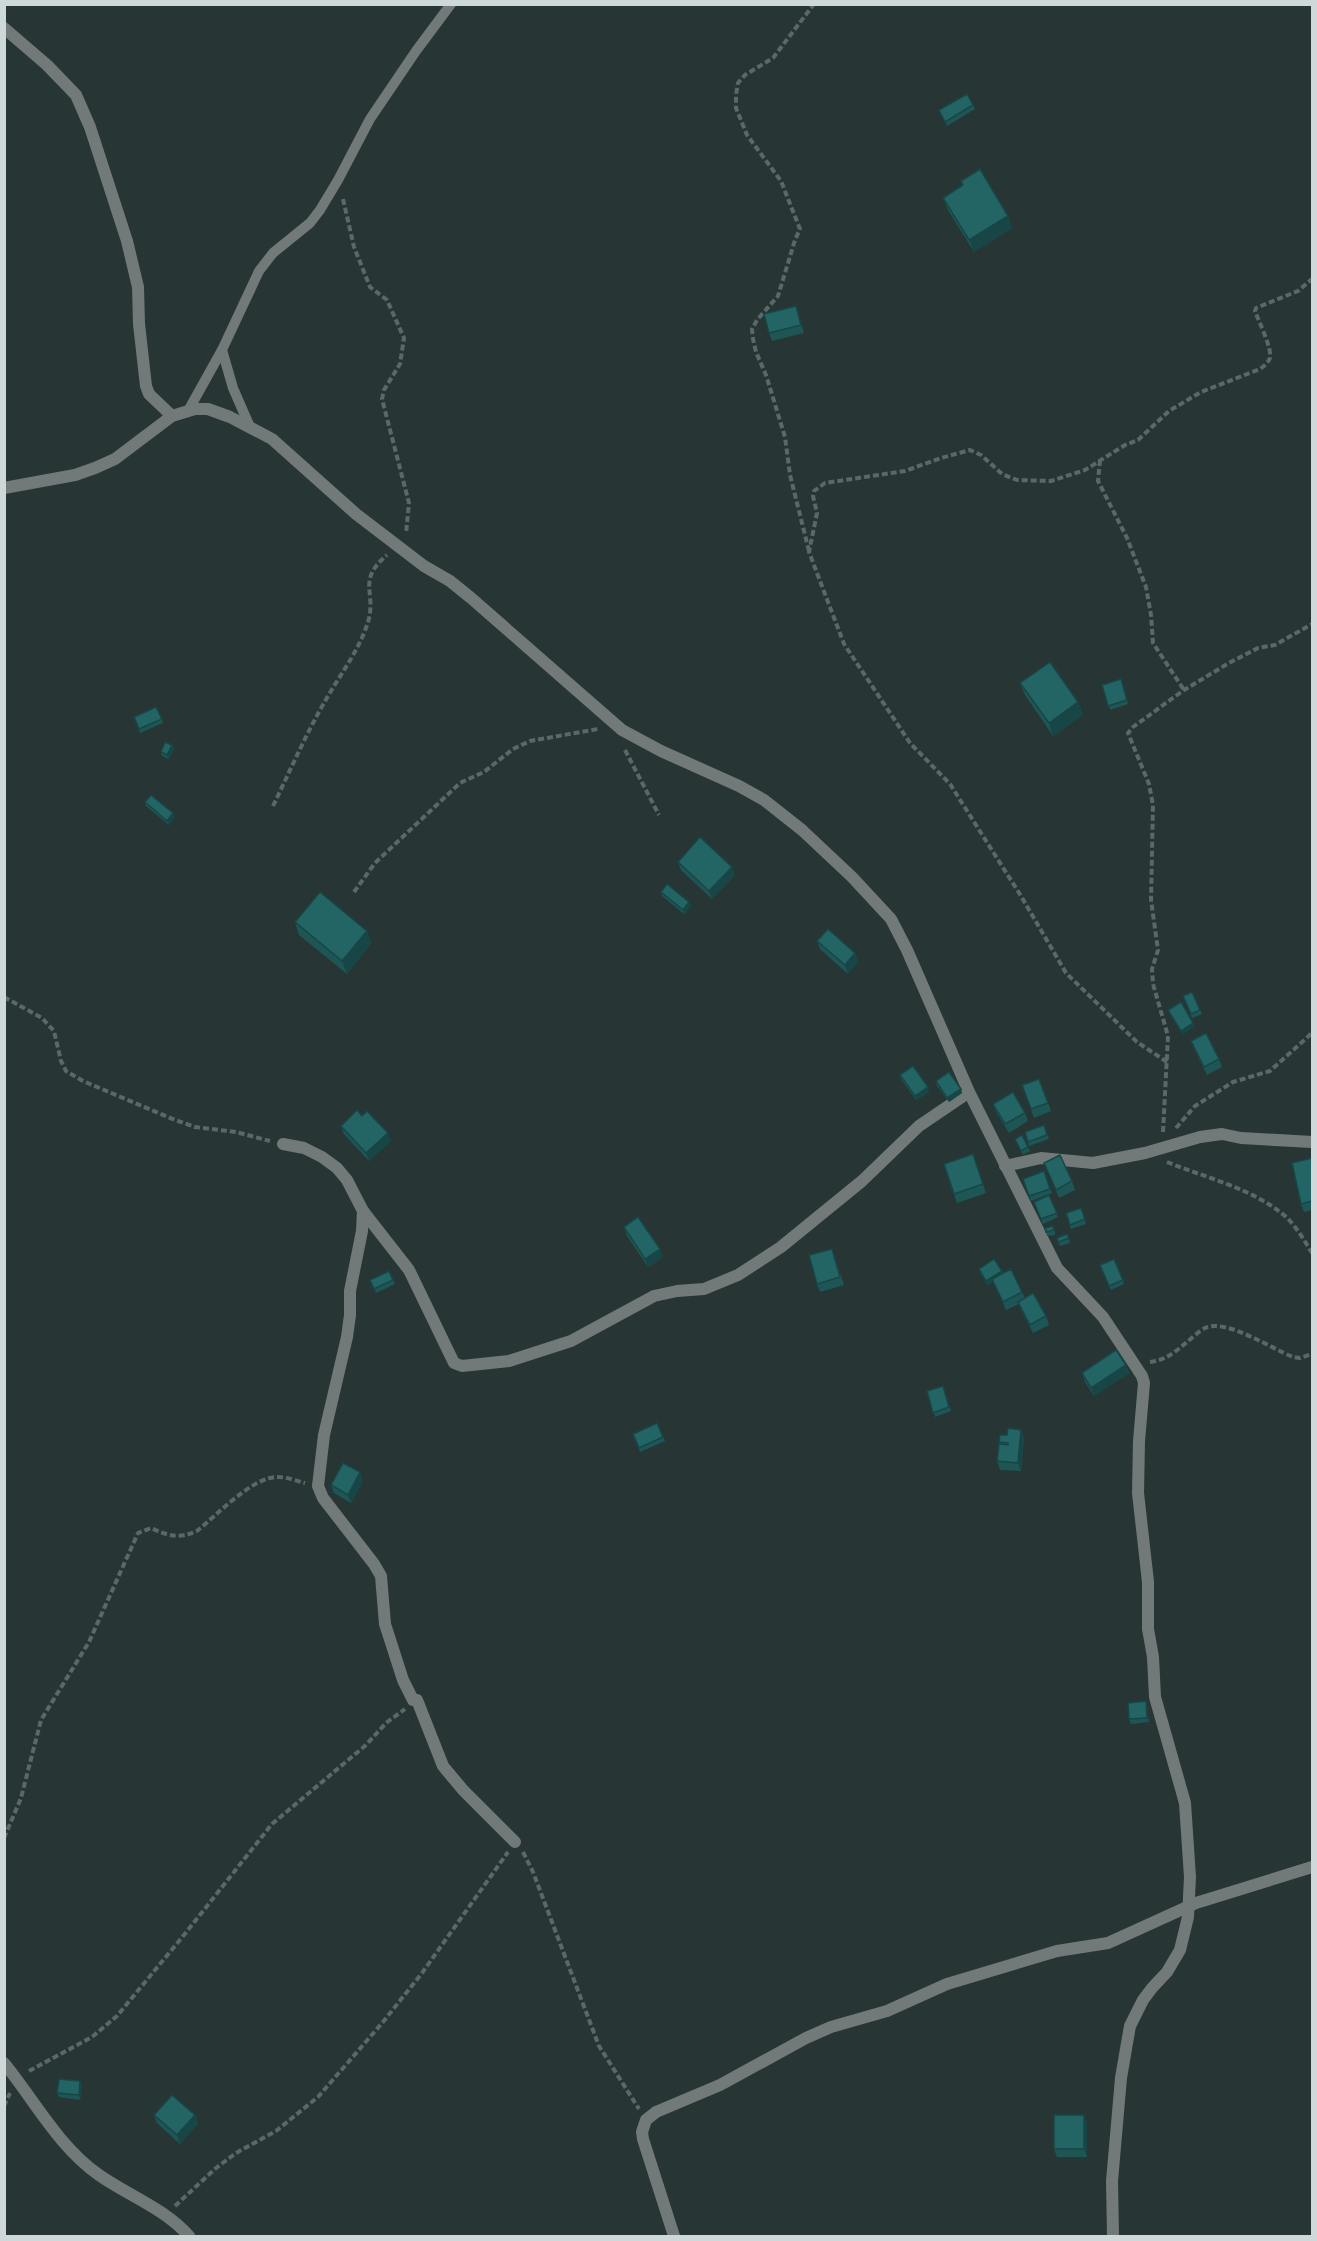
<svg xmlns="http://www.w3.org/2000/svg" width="1317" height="2241" viewBox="0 0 1317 2241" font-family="'Titillium Web',sans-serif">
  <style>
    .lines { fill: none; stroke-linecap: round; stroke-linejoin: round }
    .path { stroke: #5b6867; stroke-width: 4; stroke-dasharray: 6 3; stroke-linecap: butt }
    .service { stroke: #727979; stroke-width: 10 }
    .minor { stroke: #727979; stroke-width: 12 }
    .wall { fill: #1e5656 }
    .shaded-wall { fill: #184646 }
    .building { fill: #236464; stroke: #184646; stroke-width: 1.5 }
  </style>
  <rect width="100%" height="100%" fill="#273635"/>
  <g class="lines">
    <g class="path">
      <polyline points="343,199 354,247 370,287 387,300 404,338 400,364 384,390 382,399 409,503 406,534"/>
      <polyline points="1100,460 1098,481 1127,538 1146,587 1151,615 1153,643 1184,690"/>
      <polyline points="809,551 790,475 785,437 766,375 756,352 753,339 752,329 757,320 778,296 795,240 800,229 781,181 747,135 736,108 736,95 738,83 745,75 773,58 814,4"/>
      <polyline points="625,750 659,815"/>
      <path d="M273 806C290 771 305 736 324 703 339 676 359 651 368 622 377 592 356 581 387 555"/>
      <polyline points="354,892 375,863 460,783 484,772 513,749 530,741 598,729"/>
      <polyline points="4,997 42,1018 54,1031 61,1061 66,1071 83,1081 175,1120 195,1127 236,1132 270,1141"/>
      <path d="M1167 1062 1137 1042 1066 973 1021 896 950 784 910 743 844 644 809 552 817 513 813 496 814 491 825 483 905 471 941 458 970 450 981 455 1002 474 1017 480 1051 481 1085 470 1125 445 1138 440 1169 411 1201 392 1260 369C1264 366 1268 363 1270 358 1272 348 1259 322 1255 311L1256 308 1298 291 1312 279"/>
      <polyline points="1176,1128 1195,1106 1233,1082 1270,1071 1312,1033"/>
      <polyline points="1163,1132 1168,1036 1153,984 1152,969 1158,950 1151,900 1153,805 1149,784 1128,733 1133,727 1184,690 1229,663 1258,648 1275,645 1312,624"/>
      <path d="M1167 1162C1206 1178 1252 1188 1285 1216 1296 1226 1304 1240 1312 1253"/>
      <path d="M1150 1362C1166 1360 1175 1352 1187 1342 1192 1338 1199 1331 1205 1328 1226 1318 1272 1349 1293 1357L1300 1358 1312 1354"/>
      <path d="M4 1838 21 1798 41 1720 89 1642 138 1533 151 1528C168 1536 179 1539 197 1531 216 1516 253 1476 278 1477 287 1477 297 1481 305 1483"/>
      <polyline points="523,1852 533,1872 599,2046 639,2109"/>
      <polyline points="29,2071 92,2037 117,2016 184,1935 272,1824 366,1745 386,1723 405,1709"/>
      <polyline points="4,2106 10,2093"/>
      <polyline points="175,2206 216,2168 236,2153 276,2131 318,2097 383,2022 422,1973 508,1852"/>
    </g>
    <g class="service">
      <polyline points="222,350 233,388 250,427"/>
      <polyline points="188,411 222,350 259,271 273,253 310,223 320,210 338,180 370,119 416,51 451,4"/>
    </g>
    <g class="minor">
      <polyline points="4,28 47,65 76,95 90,127 127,241 138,287 139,324 146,386 149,394 172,416"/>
      <polyline points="4,488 75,475 95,468 115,459 172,416 195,409 208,409 230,417 272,439 356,514 424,566 450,581 471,598 622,730 661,751 739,786 764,800 802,830 852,877 891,919 907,950 969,1092 1057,1268 1103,1317 1142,1376 1144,1383 1139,1441 1138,1493 1148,1582 1148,1629 1153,1657 1155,1697 1185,1803 1190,1877 1188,1917 1180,1950 1167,1972 1152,1988 1143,2000 1130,2026 1127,2043 1121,2078 1112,2181 1113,2236"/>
      <polyline points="283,1144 304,1148 322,1157 337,1168 347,1180 363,1211 409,1270 454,1363 462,1366 509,1361 571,1341 654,1296 677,1291 704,1289 738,1275 781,1247 862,1181 919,1126 969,1092"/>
      <polyline points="1005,1166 1041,1158 1093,1163 1145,1153 1200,1137 1222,1134 1241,1138 1312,1142"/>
      <polyline points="363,1211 362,1231 350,1291 350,1315 347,1337 324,1435 318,1486 323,1498 374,1564 381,1576 385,1624 403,1680 413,1700 417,1700 443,1766 463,1790 515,1842"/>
      <path d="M4 2063C35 2101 58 2146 99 2175 129 2196 164 2208 189 2236"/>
      <polyline points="674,2236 643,2139 642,2132 646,2120 656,2112 720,2085 806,2038 831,2027 887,2011 947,1984 1057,1951 1108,1943 1196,1903 1312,1867"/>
    </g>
  </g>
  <g class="wall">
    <polygon points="973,105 975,109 947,126 939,110"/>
    <polygon points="961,181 1008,216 1012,228 974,252 948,210 943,198 963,186"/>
    <polygon points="796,306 804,333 772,341 769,333"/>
    <polygon points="1121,679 1128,704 1110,710 1102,685"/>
    <polygon points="1020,683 1078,702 1083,715 1053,736 1025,695"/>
    <polygon points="134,717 162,719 163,723 140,733"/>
    <polygon points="172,745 174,749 169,759 162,756 161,752"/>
    <polygon points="145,802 175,817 169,825 146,806"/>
    <polygon points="678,862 735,875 712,899 681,870"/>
    <polygon points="661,892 689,902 691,906 684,914 662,896"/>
    <polygon points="295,922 367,931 371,943 347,974 299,935"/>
    <polygon points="817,941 855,953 858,962 848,974 820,949"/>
    <polygon points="1192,992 1202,1014 1192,1018 1183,996"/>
    <polygon points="1191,1041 1219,1059 1222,1067 1207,1075 1194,1049"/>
    <polygon points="900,1075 929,1092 916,1100 901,1079"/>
    <polygon points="1039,1079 1051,1111 1034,1118 1022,1085"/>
    <polygon points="936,1081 961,1089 962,1093 949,1102 937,1086"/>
    <polygon points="993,1104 1025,1113 1028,1121 1009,1133 996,1112"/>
    <polygon points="362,1116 391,1141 369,1161 344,1134 341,1126"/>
    <polygon points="1044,1125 1049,1139 1029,1146 1025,1132"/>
    <polygon points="1015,1139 1028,1147 1030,1151 1023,1155"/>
    <polygon points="973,1154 986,1193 957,1203 944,1164"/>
    <polygon points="1312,1158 1312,1210 1304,1212 1301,1204"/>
    <polygon points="1044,1163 1072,1181 1075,1190 1059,1198"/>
    <polygon points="1044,1171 1052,1193 1031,1201 1023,1179"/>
    <polygon points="1049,1195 1058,1217 1043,1224 1034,1202"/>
    <polygon points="1081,1208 1086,1224 1071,1229 1066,1213"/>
    <polygon points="624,1227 663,1257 648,1267 627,1236"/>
    <polygon points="1045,1228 1055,1231 1055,1235 1047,1236"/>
    <polygon points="1067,1234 1070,1243 1060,1246 1057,1238"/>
    <polygon points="832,1249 844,1285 820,1292 817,1284"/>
    <polygon points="1114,1259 1124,1284 1111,1290 1101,1269"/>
    <polygon points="979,1269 1002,1271 1003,1274 1022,1292 1025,1298 1046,1316 1049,1325 1033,1333 1021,1310 1019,1304 1006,1310 993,1282 988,1285 980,1273"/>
    <polygon points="389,1271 395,1284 376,1293 370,1280"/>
    <polygon points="1126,1365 1129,1373 1094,1396 1085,1382 1082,1373"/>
    <polygon points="943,1386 951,1411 935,1417 927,1391"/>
    <polygon points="657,1423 665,1441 640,1452 633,1434"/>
    <polygon points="1021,1430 1024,1438 1021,1471 1000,1470 997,1461 1000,1444 999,1442 1007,1435"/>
    <polygon points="363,1481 351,1503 334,1493 331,1485"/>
    <polygon points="1146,1701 1147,1705 1149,1722 1131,1724 1129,1719"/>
    <polygon points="80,2081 82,2085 80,2100 59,2097 57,2093"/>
    <polygon points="154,2115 195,2115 198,2124 180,2144 157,2123"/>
    <polygon points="1087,2123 1087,2157 1057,2157 1054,2149"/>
  </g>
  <g class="shaded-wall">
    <polygon points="1008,216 1012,228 974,252 969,240"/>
    <polygon points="796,306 799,315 804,333 801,325"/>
    <polygon points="1078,702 1083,715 1053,736 1049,723"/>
    <polygon points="172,745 174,749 169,759 167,755"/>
    <polygon points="173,813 175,817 169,825 167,821"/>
    <polygon points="732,867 735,875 712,899 709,891"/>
    <polygon points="689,902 691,906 684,914 683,910"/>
    <polygon points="367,931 371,943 347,974 342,961"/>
    <polygon points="855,953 858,962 848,974 845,965"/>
    <polygon points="1193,1023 1195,1027 1182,1035 1181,1031"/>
    <polygon points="928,1087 929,1092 916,1100 915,1096"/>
    <polygon points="961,1089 962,1093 949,1102 947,1098"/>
    <polygon points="388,1133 391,1141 369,1161 366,1153"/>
    <polygon points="660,1249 663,1257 648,1267 645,1259"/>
    <polygon points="1002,1271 1003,1275 988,1285 986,1281"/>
    <polygon points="1126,1365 1129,1373 1094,1396 1091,1388"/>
    <polygon points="1021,1430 1024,1438 1021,1471 1018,1463"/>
    <polygon points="360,1472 363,1481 351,1503 348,1495"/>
    <polygon points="1146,1701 1147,1705 1149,1722 1147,1718"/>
    <polygon points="80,2081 82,2085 80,2100 79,2095"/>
    <polygon points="195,2115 198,2124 180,2144 177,2135"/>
    <polygon points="1084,2115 1087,2123 1087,2157 1084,2149"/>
  </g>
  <g class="building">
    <polygon points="967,94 973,105 945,122 939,110"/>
    <polygon points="980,169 1008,216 969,240 943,198 963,185 961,181"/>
    <polygon points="796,306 801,325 769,333 764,314"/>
    <polygon points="1050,662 1078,702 1049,723 1020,683"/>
    <polygon points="1121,679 1127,700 1108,706 1102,685"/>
    <polygon points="156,707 162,719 139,729 134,717"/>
    <polygon points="165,742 172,745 167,755 161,752"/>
    <polygon points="151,795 173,813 167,821 145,802"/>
    <polygon points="700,837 732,867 709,891 678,862"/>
    <polygon points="667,884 689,902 683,910 661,892"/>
    <polygon points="320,892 367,931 342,961 295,922"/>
    <polygon points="828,929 855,953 845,965 817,941"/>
    <polygon points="1192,992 1200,1010 1191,1014 1183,996"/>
    <polygon points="1181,1002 1193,1023 1181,1031 1168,1010"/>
    <polygon points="1206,1033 1219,1059 1204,1067 1191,1041"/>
    <polygon points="913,1066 928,1087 915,1096 900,1075"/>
    <polygon points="949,1072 961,1089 947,1098 936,1081"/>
    <polygon points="1039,1079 1048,1103 1031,1109 1022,1085"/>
    <polygon points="1013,1092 1025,1113 1005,1124 993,1104"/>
    <polygon points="357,1110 362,1116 367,1111 388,1133 366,1153 341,1126"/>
    <polygon points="1044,1125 1047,1135 1028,1142 1025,1132"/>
    <polygon points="1022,1135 1028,1147 1021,1151 1015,1139"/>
    <polygon points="973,1154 983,1184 954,1194 944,1164"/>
    <polygon points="1060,1155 1072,1181 1056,1190 1044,1163"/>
    <polygon points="1312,1158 1312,1201 1301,1204 1292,1163"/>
    <polygon points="1044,1171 1050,1189 1029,1196 1023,1179"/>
    <polygon points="1049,1195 1057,1213 1041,1219 1034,1202"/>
    <polygon points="1081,1208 1085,1219 1070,1225 1066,1213"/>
    <polygon points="638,1217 660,1249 645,1259 624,1227"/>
    <polygon points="1053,1226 1054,1230 1046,1232 1045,1228"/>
    <polygon points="1067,1234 1069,1238 1058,1242 1057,1238"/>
    <polygon points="832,1249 840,1277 817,1284 809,1255"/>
    <polygon points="994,1259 1002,1271 986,1281 979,1269"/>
    <polygon points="1114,1259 1123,1280 1109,1286 1100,1265"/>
    <polygon points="1011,1269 1022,1292 1003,1302 992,1279"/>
    <polygon points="389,1271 393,1280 374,1289 370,1280"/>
    <polygon points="1033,1293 1046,1316 1030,1325 1018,1302"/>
    <polygon points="1116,1350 1126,1365 1091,1388 1082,1373"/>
    <polygon points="943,1386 949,1407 933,1413 927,1391"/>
    <polygon points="657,1423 663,1437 639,1448 633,1434"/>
    <polygon points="1008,1428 1021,1430 1018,1463 997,1461 999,1444 1008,1445 1008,1443 999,1442 1000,1435 1007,1435"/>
    <polygon points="343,1463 360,1472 348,1495 331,1485"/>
    <polygon points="1146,1701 1147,1718 1129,1719 1128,1703"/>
    <polygon points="59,2079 80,2081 79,2095 57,2093"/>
    <polygon points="172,2095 195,2115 177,2135 154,2115"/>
    <rect x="1054" y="2115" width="30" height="34"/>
  </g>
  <rect width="1317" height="2241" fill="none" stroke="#cfd8d8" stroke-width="12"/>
</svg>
